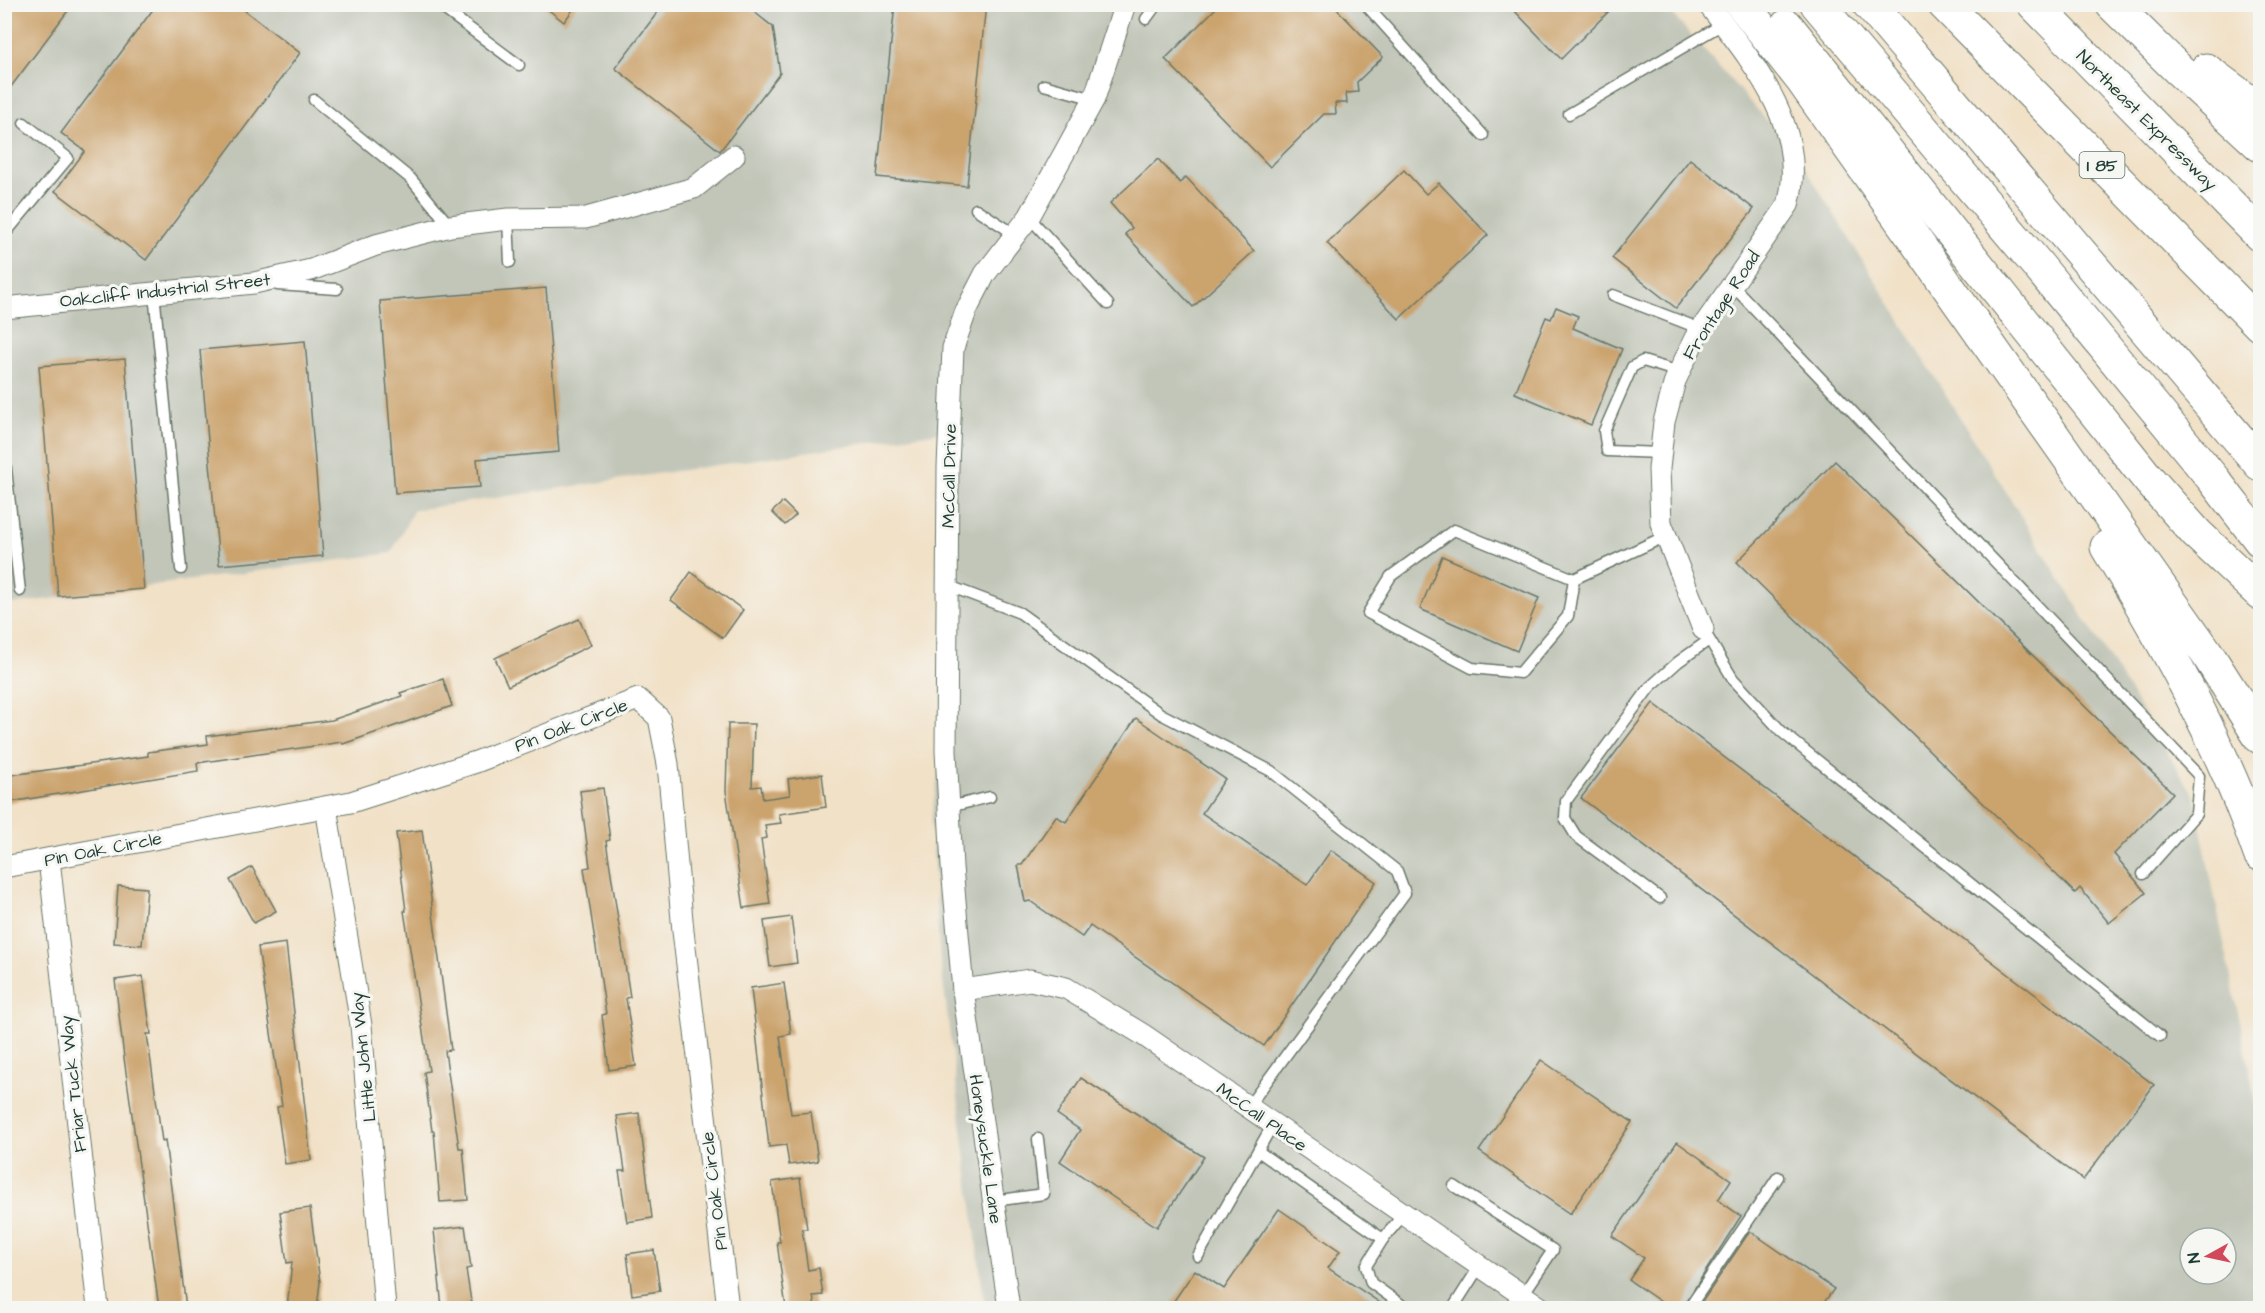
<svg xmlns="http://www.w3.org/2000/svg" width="2265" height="1313" viewBox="0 0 2265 1313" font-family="'Architects Daughter',sans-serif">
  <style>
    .industrial { fill: #c2c6b9; fill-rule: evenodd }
    .building { fill: #cba36d }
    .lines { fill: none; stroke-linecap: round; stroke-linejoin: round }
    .service-casing { stroke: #687667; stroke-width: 13 }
    .minor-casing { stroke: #687667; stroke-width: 23 }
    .motorway-casing { stroke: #687667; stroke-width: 35 }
    .service { stroke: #fff; stroke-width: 10 }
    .minor { stroke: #fff; stroke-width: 21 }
    .motorway { stroke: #fff; stroke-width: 33 }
    .labels { text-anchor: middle; stroke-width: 6; stroke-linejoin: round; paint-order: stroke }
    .shield { fill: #f6f6f2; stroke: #60746d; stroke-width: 1.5 }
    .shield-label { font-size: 16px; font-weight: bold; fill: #1f3d34 }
    .street-label { font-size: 18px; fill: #1f3d34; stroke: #f6f6f2 }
  </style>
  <rect width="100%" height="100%" fill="#f6f6f2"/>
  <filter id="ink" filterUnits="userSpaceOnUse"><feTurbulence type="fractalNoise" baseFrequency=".0167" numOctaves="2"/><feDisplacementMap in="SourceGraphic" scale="12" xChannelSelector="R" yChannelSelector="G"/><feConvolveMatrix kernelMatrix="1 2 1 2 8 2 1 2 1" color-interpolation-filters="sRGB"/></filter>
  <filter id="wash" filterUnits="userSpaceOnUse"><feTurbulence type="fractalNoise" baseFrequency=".008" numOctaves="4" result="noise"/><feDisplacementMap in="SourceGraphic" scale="24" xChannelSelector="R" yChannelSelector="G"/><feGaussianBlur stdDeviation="1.35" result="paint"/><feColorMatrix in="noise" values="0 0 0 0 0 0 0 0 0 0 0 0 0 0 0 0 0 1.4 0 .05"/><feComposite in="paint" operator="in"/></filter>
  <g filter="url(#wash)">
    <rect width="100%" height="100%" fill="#f1e1c7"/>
    <path class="industrial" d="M4 5H1664L1798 156 2194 795 2260 1121V1308H985L940 958 931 820 948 715 940 432 414 510 391 553 5 605ZM2190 1238H2226V1274H2190Z"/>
    <g id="blocks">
      <g class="building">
        <polygon points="4,4 73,4 4,96"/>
        <polygon points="157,4 236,4 300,53 146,260 55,191 85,151 61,133"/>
        <polygon points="541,4 577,4 564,22"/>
        <polygon points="664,4 744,4 773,27 780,73 720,151 615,68"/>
        <polygon points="895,4 986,4 967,186 877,177"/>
        <polygon points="1220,4 1332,4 1383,57 1357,82 1358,92 1346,93 1347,103 1335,103 1336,114 1324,114 1270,167 1165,59"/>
        <polygon points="1508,4 1616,4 1561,59"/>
        <polygon points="1158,159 1180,183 1186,177 1254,251 1193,307 1125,234 1132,228 1110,203"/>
        <polygon points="1690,159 1754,209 1676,308 1612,258"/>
        <polygon points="1404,170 1426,194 1439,183 1488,235 1399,319 1327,243"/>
        <polygon points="546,288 559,452 477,459 480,487 395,493 380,301"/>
        <polygon points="1556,307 1578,316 1573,328 1622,349 1591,425 1515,393 1546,317 1551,319"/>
        <polygon points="305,341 323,556 219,565 200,350"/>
        <polygon points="125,359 144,589 58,596 39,366"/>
        <polygon points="1835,461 2173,793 2114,854 2146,893 2109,923 2080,888 2075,893 1737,562"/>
        <polygon points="783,502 796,515 785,525 772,512"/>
        <polygon points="1442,556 1539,598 1517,651 1420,609"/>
        <polygon points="691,572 743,610 723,638 671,600"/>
        <polygon points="579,619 591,645 508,686 495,658"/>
        <polygon points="443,679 452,706 343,744 342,742 197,763 198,771 4,803 4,776 148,756 148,752 208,744 207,736 332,720 402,696 400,693"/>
        <polygon points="1653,703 2154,1085 2083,1180 1581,798"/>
        <polygon points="1136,718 1225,779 1202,813 1307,885 1331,850 1376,882 1264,1046 1090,926 1082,937 1030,901 1025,902 1018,865 1022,865 1056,816 1066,822"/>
        <polygon points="728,724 754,724 752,787 761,786 763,799 790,795 788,779 822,774 826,807 779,814 781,823 765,825 767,838 761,839 770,904 744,908 726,791"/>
        <polygon points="603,788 610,840 606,841 630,997 626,998 636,1066 609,1070 602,1015 606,1014 584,868 590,867 580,791"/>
        <polygon points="422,830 451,1050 445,1051 459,1148 463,1148 468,1200 440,1202 434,1131 432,1131 424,1072 429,1071 404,911 406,911 396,833"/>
        <polygon points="252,867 276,911 254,923 230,880"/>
        <polygon points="118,886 147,888 142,945 114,943"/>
        <polygon points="791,917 797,963 770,967 764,921"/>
        <polygon points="286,943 311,1160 285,1164 277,1107 282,1106 258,947"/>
        <polygon points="143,976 151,1034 147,1034 162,1141 165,1140 186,1308 159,1308 124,1058 115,980"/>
        <polygon points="784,983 791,1034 780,1036 791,1114 811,1112 818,1161 789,1165 786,1145 769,1147 751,988"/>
        <polygon points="1541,1060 1632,1122 1570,1214 1479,1151"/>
        <polygon points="1081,1078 1204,1157 1157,1227 1060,1161 1080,1130 1057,1114"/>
        <polygon points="639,1113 652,1218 627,1222 619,1171 625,1171 617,1116"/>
        <polygon points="1677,1142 1731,1180 1718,1200 1741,1216 1682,1308 1670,1308 1629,1280 1644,1258 1612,1236"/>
        <polygon points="800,1178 807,1229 802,1229 808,1270 819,1268 823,1295 813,1296 815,1308 786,1308 777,1242 780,1242 772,1182"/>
        <polygon points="310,1208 320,1282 317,1308 287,1308 292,1262 287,1263 280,1212"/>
        <polygon points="1279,1209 1340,1251 1328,1268 1388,1308 1169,1308 1195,1270 1224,1289"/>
        <polygon points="465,1226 471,1268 466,1269 472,1308 442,1308 434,1230"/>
        <polygon points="1750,1231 1834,1289 1820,1308 1698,1308"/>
        <polygon points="654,1250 660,1291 632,1295 627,1254"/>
      </g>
    </g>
  </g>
  <g filter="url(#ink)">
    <use href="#blocks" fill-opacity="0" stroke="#687667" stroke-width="1.5"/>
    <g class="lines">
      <g class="service-casing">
        <g id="service">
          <polyline points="437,4 519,65"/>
          <polyline points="1365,4 1483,135"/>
          <polyline points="1146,19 1157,4"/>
          <polyline points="1044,85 1094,99"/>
          <polyline points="314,100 411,179 450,226"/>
          <polyline points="1569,114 1723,24"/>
          <polyline points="976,209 1016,235"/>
          <polyline points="1029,217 1108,304"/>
          <polyline points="508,219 510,262"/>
          <polyline points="4,235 68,158 24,123"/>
          <polyline points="277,285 337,289"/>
          <polyline points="1732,285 2199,776 2196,814 2143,874"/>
          <polyline points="154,292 181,569"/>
          <polyline points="1613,295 1701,329"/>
          <polyline points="4,452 20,591"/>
          <polyline points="1661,453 1607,451 1604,431 1632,367 1643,361 1679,372"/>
          <polyline points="1574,579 1568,616 1520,673 1472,668 1368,613 1391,576 1454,530 1574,579 1666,536"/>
          <polyline points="949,586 1020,613 1161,714 1271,771 1397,871 1405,893 1248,1107"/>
          <polyline points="1703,629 1733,679 1782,732 2160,1036"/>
          <polyline points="949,807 990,797"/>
          <polyline points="1660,898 1576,836 1565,818 1566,801 1650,687 1678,662 1709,640"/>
          <polyline points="1258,1151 1383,1239"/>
          <polyline points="1454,1186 1553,1250 1522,1296"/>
          <polyline points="994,1201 1044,1194 1038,1139"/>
          <polyline points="1403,1215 1383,1239 1366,1266 1371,1283 1406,1308"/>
          <polyline points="1198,1256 1273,1124"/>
          <polyline points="1453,1308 1479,1267"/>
          <polyline points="1689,1308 1778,1177"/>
        </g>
      </g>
      <g class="minor-casing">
        <g id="minor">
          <polyline points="4,308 254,283 311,270 376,245 450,226 508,219 586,218 694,188 734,156"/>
          <path d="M1703 629 1661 523 1659 469 1664 422 1675 381 1695 338 1788 205C1809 128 1752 61 1708 4"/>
          <polyline points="326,807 361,1025 385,1308"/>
          <polyline points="49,859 98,1308"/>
          <polyline points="4,867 351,802 476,762 638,699 659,718 668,764 683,931 728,1308"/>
          <polyline points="963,990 1030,980 1066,988 1142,1034 1541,1308"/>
          <polyline points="1009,1308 963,990 952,867 946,751 948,467 953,348 966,311 985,274 1029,217 1094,99 1125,4"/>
        </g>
      </g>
      <g class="motorway-casing">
        <g id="motorway">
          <polyline points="1742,4 1802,80 2206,652 2260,737"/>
          <polyline points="1817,4 2035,262 2214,480 2260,540"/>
          <polyline points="1869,4 2260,464"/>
          <polyline points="1944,4 2260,325"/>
          <polyline points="2034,4 2260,235"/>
          <polyline points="2112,4 2179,70 2260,145"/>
          <polyline points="1787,26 2149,480 2197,534 2260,593"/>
          <polyline points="2206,70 2260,110"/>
          <path d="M2107 547C2167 646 2222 745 2260 854"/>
        </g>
      </g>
      <use href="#service" class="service"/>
      <use href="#minor" class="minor"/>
      <use href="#motorway" class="motorway"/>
    </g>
  </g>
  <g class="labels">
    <rect class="shield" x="2079.5" y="152" width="45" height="26" rx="4.5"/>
    <g class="shield-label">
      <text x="2102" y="171">I 85</text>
    </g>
    <g class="street-label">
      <text transform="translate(2147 120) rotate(45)" y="6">Northeast Expressway</text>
      <text transform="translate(165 290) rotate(-6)" y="6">Oakcliff Industrial Street</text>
      <text transform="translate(1721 305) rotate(-57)" y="6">Frontage Road</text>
      <text transform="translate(949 476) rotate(-89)" y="6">McCall Drive</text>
      <text transform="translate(571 725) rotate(-21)" y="6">Pin Oak Circle</text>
      <text transform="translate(103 849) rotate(-11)" y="6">Pin Oak Circle</text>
      <text transform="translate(363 1057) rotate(-96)" y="6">Little John Way</text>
      <text transform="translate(73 1084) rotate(-96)" y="6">Friar Tuck Way</text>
      <text transform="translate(1262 1117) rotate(35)" y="6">McCall Place</text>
      <text transform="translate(986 1149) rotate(82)" y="6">Honeysuckle Lane</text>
      <text transform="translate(714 1191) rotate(-97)" y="6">Pin Oak Circle</text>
    </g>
  </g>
  <rect width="2265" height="1313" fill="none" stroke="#f6f6f2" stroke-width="24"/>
  <g transform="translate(2208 1256) rotate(262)"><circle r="28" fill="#f6f6f2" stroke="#a0aca6" stroke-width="1.5"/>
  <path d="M0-4.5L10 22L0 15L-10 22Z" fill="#d1495b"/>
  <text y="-9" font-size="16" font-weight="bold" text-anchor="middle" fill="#1f3d34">N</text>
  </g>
</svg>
